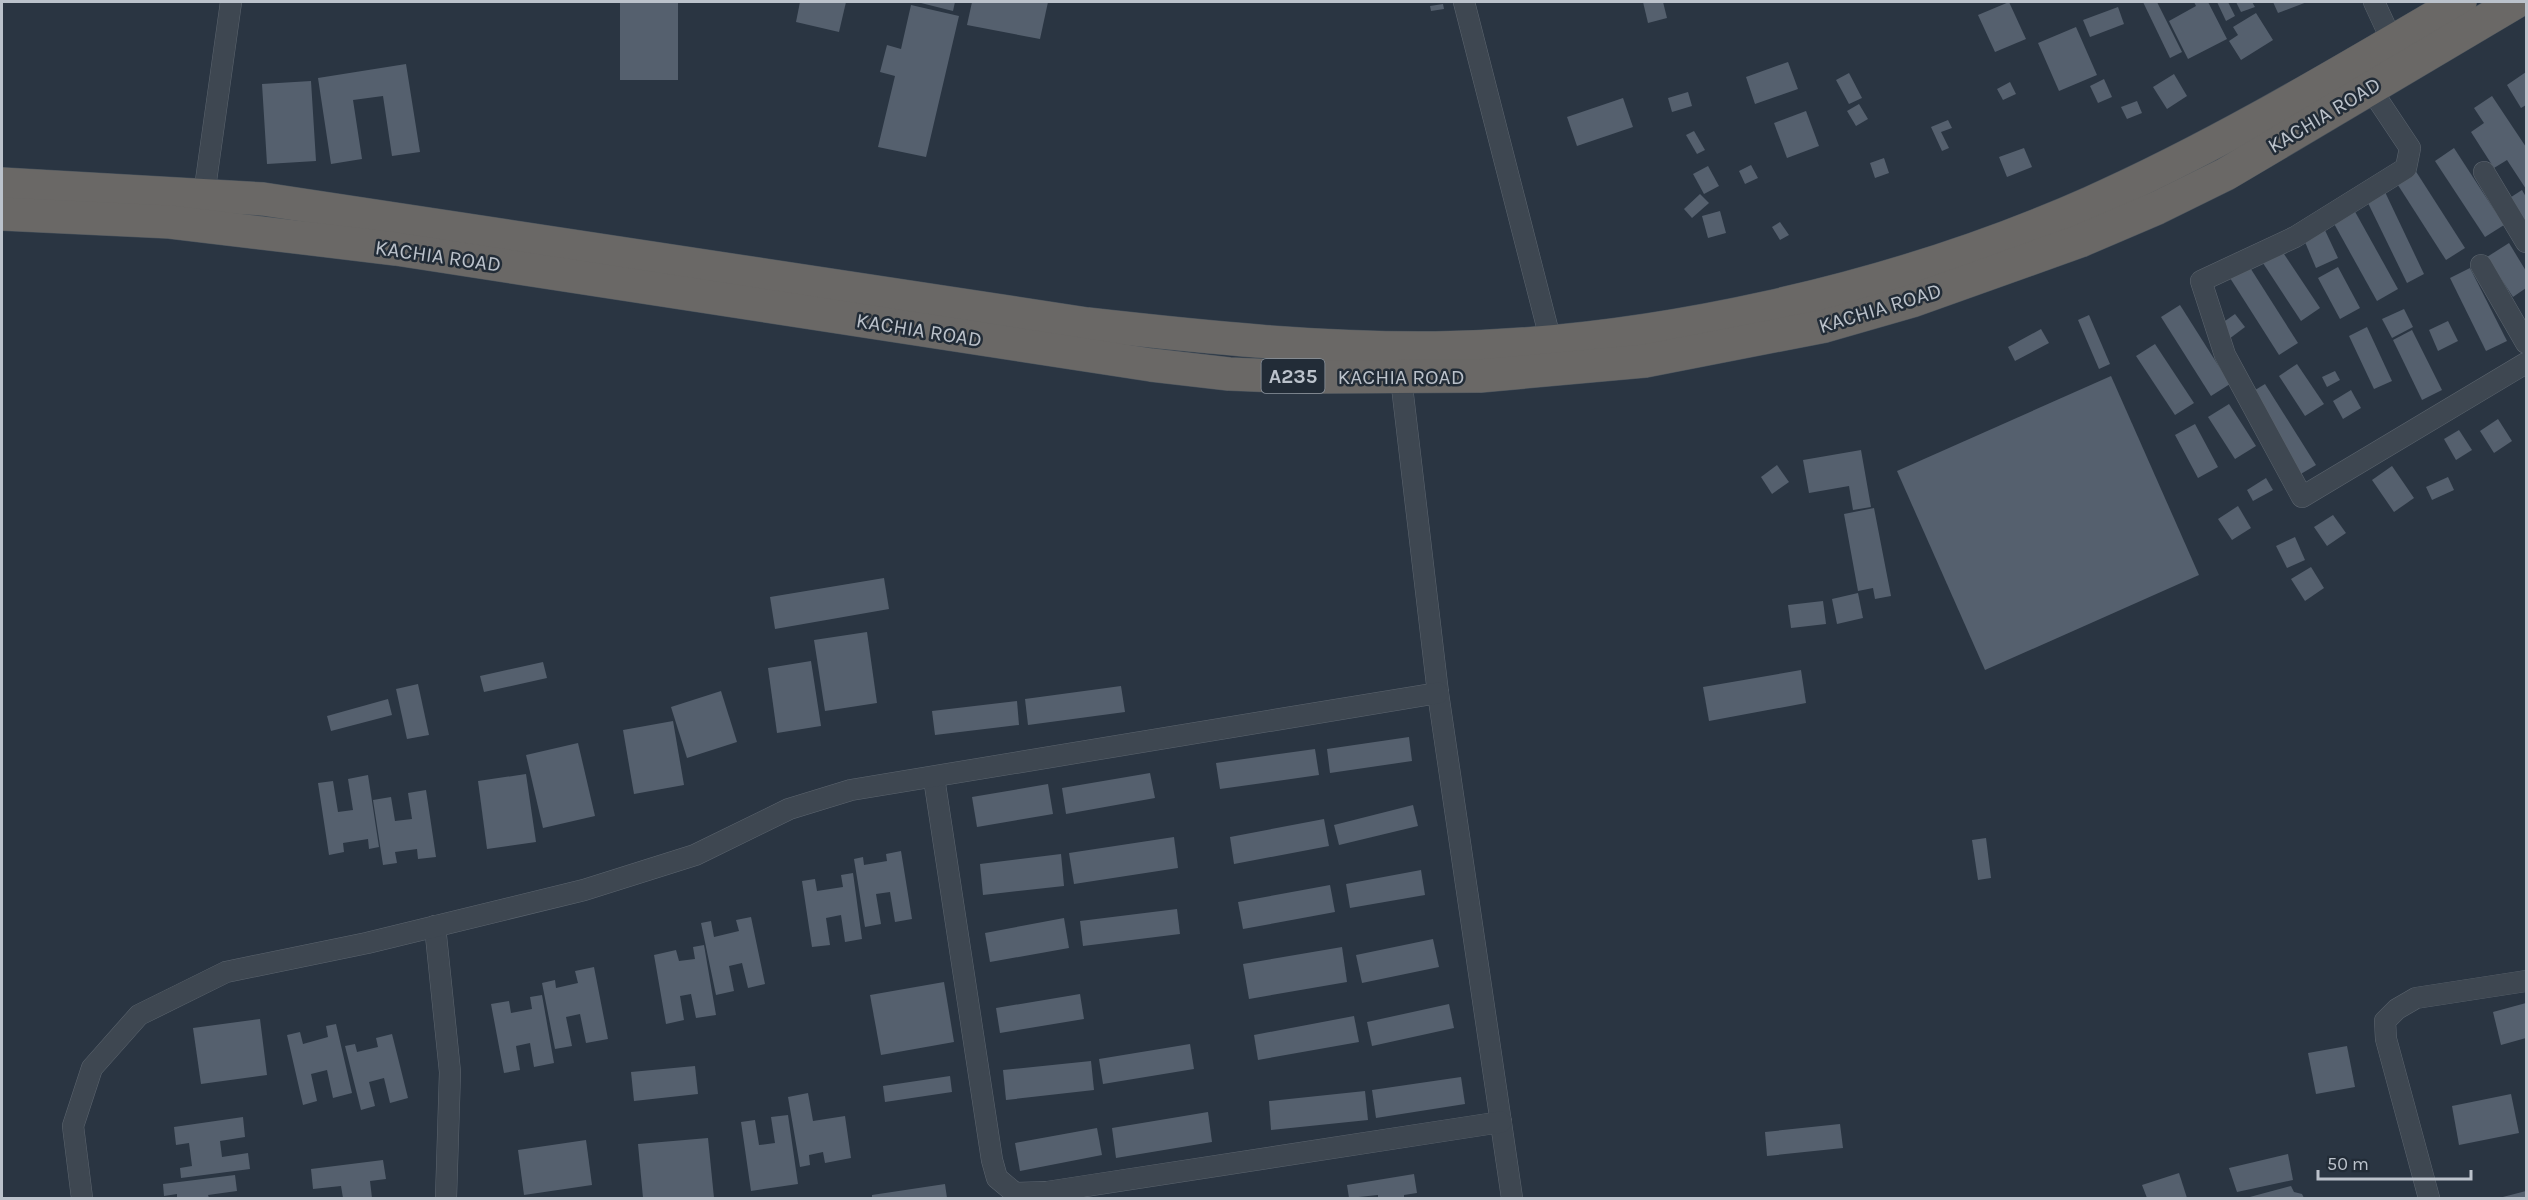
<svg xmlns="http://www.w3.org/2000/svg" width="2528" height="1200" viewBox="0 0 2528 1200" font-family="Karla,sans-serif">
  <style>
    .building { fill: #55606e }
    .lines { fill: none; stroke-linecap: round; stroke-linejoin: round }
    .minor-casing { stroke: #5c656f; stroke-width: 22 }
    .trunk-casing { stroke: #48525c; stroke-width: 34 }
    .minor { stroke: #3e4751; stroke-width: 21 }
    .trunk { stroke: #6a6866; stroke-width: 33 }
    .labels { text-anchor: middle; stroke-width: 5; stroke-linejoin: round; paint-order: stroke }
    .shield { fill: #222c37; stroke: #8d959f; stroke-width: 1.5 }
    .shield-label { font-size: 20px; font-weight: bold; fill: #bbc2cb }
    .street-label { font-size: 21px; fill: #bbc2cb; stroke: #222c37 }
  </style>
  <rect width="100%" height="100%" fill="#2a3542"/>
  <g class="building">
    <rect x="620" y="2" width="58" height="78"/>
    <polygon points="800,2 846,2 839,32 796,22"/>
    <polygon points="917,2 955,2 953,11"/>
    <polygon points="972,2 1048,2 1040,39 967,25"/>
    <polygon points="1643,2 1663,2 1667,18 1648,23"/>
    <polygon points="2009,2 2026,39 1995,52 1978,15"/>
    <polygon points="2143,2 2157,2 2182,52 2170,58"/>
    <polygon points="2194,2 2208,2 2227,39 2188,59 2169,21 2196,6"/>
    <polygon points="2217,2 2228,2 2235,16 2226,21"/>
    <polygon points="2236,2 2252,2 2255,7 2241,12"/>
    <polygon points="2273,2 2307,2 2278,13"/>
    <polygon points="1443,4 1444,9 1431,11 1430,6"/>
    <polygon points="911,5 959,16 926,157 878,147 895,76 880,72 887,45 901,49"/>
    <polygon points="2118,7 2124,24 2090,37 2083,20"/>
    <polygon points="2256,13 2273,40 2241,60 2229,41 2238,35 2233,27"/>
    <polygon points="2076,27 2097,75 2059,91 2038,43"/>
    <polygon points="1788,62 1798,89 1755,104 1746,77"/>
    <polygon points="406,64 420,152 392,156 383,96 353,100 362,159 331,164 318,78"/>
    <polygon points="2526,72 2526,105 2521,108 2507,85"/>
    <polygon points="1849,73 1862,98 1849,104 1836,80"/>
    <polygon points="2174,74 2187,96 2167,109 2153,87"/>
    <polygon points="2104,79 2112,97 2098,103 2090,86"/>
    <polygon points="311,81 316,161 267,164 262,84"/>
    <polygon points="2010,82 2016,94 2003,100 1997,89"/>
    <polygon points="1688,92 1692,106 1672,112 1668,98"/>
    <polygon points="2492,96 2526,147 2526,189 2507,160 2494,168 2471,132 2484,123 2474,108"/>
    <polygon points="1623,98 1633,127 1577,146 1567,117"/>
    <polygon points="2137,101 2142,113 2127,119 2121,107"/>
    <polygon points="1859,104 1868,119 1856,126 1847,111"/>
    <polygon points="1806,111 1819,146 1787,158 1774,123"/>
    <polygon points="1948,120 1952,128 1941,132 1949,148 1942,151 1931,127"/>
    <polygon points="1694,131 1705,150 1697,154 1686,135"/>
    <polygon points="2024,148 2032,167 2007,177 1999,157"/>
    <polygon points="2454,148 2504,225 2485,237 2435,161"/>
    <polygon points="1884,158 1889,173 1875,178 1870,163"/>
    <polygon points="1751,165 1758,178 1745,184 1739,171"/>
    <polygon points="1708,166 1719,186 1704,194 1693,174"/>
    <polygon points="2415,170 2465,248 2446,260 2396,182"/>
    <polygon points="2522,190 2526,197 2526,235 2505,201"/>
    <polygon points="2385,192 2424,274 2407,283 2367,201"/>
    <polygon points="1700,194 1709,203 1692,218 1684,209"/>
    <polygon points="2353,208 2398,289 2377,301 2332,220"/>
    <polygon points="1720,211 1726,233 1708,238 1702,216"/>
    <polygon points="1780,222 1789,235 1780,240 1772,227"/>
    <polygon points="2323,226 2338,258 2316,268 2302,235"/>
    <polygon points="2509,243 2526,271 2526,288 2513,297 2487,257"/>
    <polygon points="2280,248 2320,308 2301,321 2261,260"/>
    <polygon points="2249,266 2298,343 2279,355 2230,278"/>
    <polygon points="2338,267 2360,308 2340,319 2318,278"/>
    <polygon points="2470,268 2507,341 2486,351 2450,278"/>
    <polygon points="2180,305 2230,384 2211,396 2161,317"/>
    <polygon points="2404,309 2413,327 2392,338 2382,319"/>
    <polygon points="2235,314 2245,327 2225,342 2215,328"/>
    <polygon points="2089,315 2110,364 2099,369 2078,320"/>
    <polygon points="2448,321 2458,341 2438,351 2429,330"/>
    <polygon points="2367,327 2392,381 2374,389 2349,336"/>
    <polygon points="2041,329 2049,343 2015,361 2008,347"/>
    <polygon points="2412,330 2442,390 2422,400 2393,340"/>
    <polygon points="2155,344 2194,403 2175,415 2136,356"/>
    <polygon points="2297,364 2324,404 2305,416 2279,376"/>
    <polygon points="2335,371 2340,380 2327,387 2322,377"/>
    <polygon points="2111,376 2199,575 1985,670 1897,471"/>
    <polygon points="2265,384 2316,465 2294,478 2247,395"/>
    <polygon points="2351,390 2361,408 2343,419 2333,401"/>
    <polygon points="2229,404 2256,446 2235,459 2208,417"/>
    <polygon points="2498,419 2512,441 2494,453 2480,431"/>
    <polygon points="2195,424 2218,467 2198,478 2175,435"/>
    <polygon points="2459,430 2472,450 2456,460 2444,439"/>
    <polygon points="1861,450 1871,507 1853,510 1849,486 1809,493 1803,460"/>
    <polygon points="1777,465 1789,482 1772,494 1761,477"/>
    <polygon points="2392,466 2414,498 2394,512 2372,480"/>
    <polygon points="2448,477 2454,490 2432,500 2426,487"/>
    <polygon points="2266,478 2273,490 2253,501 2247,490"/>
    <polygon points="2238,506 2251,528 2232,540 2218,519"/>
    <polygon points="1874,508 1891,596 1875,599 1873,588 1858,591 1844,514"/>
    <polygon points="2333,515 2346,533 2327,546 2314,527"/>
    <polygon points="2295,537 2305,560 2287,568 2276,546"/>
    <polygon points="2311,567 2324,588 2305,601 2291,579"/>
    <polygon points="884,578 889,609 775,629 770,597"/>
    <polygon points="1858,593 1863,618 1837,624 1832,599"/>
    <polygon points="1823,601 1826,624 1791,628 1788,605"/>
    <polygon points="867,632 877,703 825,711 814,640"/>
    <polygon points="811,661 821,726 777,733 768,668"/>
    <polygon points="543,662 547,678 484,692 480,676"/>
    <polygon points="1801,670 1806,703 1709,721 1703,687"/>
    <polygon points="418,684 429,735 407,739 396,689"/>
    <polygon points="1121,686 1125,712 1028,725 1025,699"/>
    <polygon points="721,691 737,742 687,758 671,707"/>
    <polygon points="388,699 392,715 331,731 327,716"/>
    <polygon points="1017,701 1019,725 935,735 932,711"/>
    <polygon points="673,721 684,785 634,794 623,730"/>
    <polygon points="1409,737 1412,761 1330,773 1327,749"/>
    <polygon points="578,743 595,816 543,828 526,755"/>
    <polygon points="1315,749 1319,775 1220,789 1216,763"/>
    <polygon points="1150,773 1155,798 1066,814 1062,788"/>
    <polygon points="526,774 536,842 487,849 478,781"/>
    <polygon points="368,775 379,847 369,849 368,839 343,843 344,852 329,855 318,783 333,781 338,812 353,810 348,779"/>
    <polygon points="1048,784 1053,814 977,827 972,797"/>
    <polygon points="426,790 436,857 418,859 417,849 395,852 397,863 383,865 373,800 391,797 395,821 412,819 408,793"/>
    <polygon points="1413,805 1418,826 1339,845 1334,825"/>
    <polygon points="1324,819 1329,846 1234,864 1230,837"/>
    <polygon points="1174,837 1178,868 1074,884 1069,853"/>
    <polygon points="1986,838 1991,878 1978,880 1972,840"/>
    <polygon points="901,851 912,919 895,922 890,892 876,894 881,924 865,927 854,859 863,857 864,865 887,861 886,854"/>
    <polygon points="1061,854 1064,886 983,895 980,864"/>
    <polygon points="1421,870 1425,895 1350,908 1346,884"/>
    <polygon points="853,873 862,939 845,942 841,915 826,918 830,945 812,947 802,881 815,879 817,891 843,887 841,875"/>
    <polygon points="1330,885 1335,912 1243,929 1238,902"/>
    <polygon points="1177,909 1180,934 1083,946 1080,921"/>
    <polygon points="751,917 765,984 748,988 742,963 729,966 734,991 716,995 701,923 711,921 714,937 739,931 736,920"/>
    <polygon points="1064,918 1069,948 990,962 985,933"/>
    <polygon points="1433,939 1439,967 1362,983 1356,955"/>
    <polygon points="704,945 716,1015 696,1018 691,994 680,996 684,1020 666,1024 654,955 676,950 679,961 695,959 693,947"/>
    <polygon points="1342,947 1347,982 1249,999 1243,964"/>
    <polygon points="594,967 608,1039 586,1043 580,1014 566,1017 572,1046 555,1049 542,983 555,980 556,988 578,983 575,971"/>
    <polygon points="944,982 954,1042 881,1055 870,995"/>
    <polygon points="1080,994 1084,1019 1000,1033 996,1008"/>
    <polygon points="542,995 554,1063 534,1067 530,1043 516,1046 520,1070 504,1073 491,1004 509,1001 511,1013 532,1009 530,997"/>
    <polygon points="2526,1003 2526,1038 2501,1045 2493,1012"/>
    <polygon points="1449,1004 1454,1028 1372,1046 1367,1022"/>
    <polygon points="1354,1016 1359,1042 1258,1060 1254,1035"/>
    <polygon points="260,1019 267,1075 201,1084 193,1028"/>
    <polygon points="336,1024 352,1093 333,1098 327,1070 311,1074 317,1101 303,1105 287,1035 300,1032 303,1044 328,1037 326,1026"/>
    <polygon points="392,1034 408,1098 390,1103 384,1078 369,1082 375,1106 361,1110 345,1046 355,1044 357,1052 378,1047 376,1038"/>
    <polygon points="1190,1044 1194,1069 1103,1084 1099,1059"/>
    <polygon points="2347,1046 2355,1087 2316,1094 2308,1053"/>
    <polygon points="1091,1061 1094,1090 1006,1100 1003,1070"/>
    <polygon points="695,1066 698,1094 634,1101 631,1072"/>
    <polygon points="950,1076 952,1092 885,1102 883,1086"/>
    <polygon points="1461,1077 1465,1104 1376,1118 1372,1090"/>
    <polygon points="1365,1091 1368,1120 1271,1130 1269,1101"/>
    <polygon points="808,1093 813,1121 845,1116 851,1158 825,1163 823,1152 809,1155 810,1165 800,1167 788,1097"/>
    <polygon points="2511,1094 2519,1133 2459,1145 2452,1106"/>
    <polygon points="1208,1112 1212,1142 1116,1158 1112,1128"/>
    <polygon points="788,1115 798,1184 751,1191 741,1122 755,1120 759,1145 775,1143 771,1117"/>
    <polygon points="243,1117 245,1137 220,1141 222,1157 248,1153 250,1169 181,1178 180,1168 192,1166 189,1143 176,1145 174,1127"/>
    <polygon points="1840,1124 1843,1148 1767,1156 1765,1132"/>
    <polygon points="1097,1128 1102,1155 1020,1171 1015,1143"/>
    <polygon points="708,1138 714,1198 643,1198 638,1144"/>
    <polygon points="586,1140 592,1185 524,1195 518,1150"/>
    <polygon points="2288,1154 2293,1180 2237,1192 2229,1168"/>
    <polygon points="383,1160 386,1179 370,1181 372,1198 343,1198 341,1186 313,1189 311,1169"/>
    <polygon points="2179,1173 2187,1198 2147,1198 2142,1185"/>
    <polygon points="1414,1174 1417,1193 1404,1195 1404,1198 1378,1198 1378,1195 1349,1198 1347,1185"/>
    <polygon points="235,1175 237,1191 208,1195 209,1198 177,1198 177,1194 164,1196 163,1184"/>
    <polygon points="945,1184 947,1198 872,1198 872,1195"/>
    <polygon points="2291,1186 2294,1192 2302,1194 2304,1198 2246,1198"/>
    <polygon points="2526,1191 2526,1198 2499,1198"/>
  </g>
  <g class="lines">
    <g class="minor-casing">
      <g id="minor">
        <polyline points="1464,2 1551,342"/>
        <polyline points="2374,2 2392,41"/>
        <polyline points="2370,88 2410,148 2406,168 2295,237 2201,281 2225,355 2302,497 2526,363"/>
        <polyline points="2484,172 2526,242"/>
        <polyline points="204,195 231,2"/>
        <polyline points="2481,265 2526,343"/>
        <polyline points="1401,378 1438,693 1512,1198"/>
        <polyline points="934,778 992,1160 997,1178 1015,1193 1047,1192 1501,1122"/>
        <polyline points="435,926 450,1072 446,1198"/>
        <polyline points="82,1198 73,1126 92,1068 139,1015 226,972 367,943 584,890 695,855 789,809 851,790 1438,693"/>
        <polyline points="2429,1198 2386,1039 2385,1021 2397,1009 2416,998 2526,981"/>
      </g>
    </g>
    <g class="trunk-casing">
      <g id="trunk">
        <path d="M2 184 263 199 1087 324C1203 337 1318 349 1435 348 1649 345 1894 290 2090 203 2218 146 2339 73 2460 2"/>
        <polyline points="2,214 170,222 396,249 1151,365 1229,374 1306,377 1480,376 1645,361 1825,326 1912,301 2080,241 2157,208 2226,174 2516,2"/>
      </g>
    </g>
    <use href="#minor" class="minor"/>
    <use href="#trunk" class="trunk"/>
  </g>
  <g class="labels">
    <rect class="shield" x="1261.5" y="359" width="63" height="34" rx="4.5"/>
    <g class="shield-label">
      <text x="1293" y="383">A235</text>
    </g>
    <g class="street-label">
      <text transform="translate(2324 115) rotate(-31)" y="7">KACHIA ROAD</text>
      <text transform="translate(438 256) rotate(8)" y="7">KACHIA ROAD</text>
      <text transform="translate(1880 308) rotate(-17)" y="7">KACHIA ROAD</text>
      <text transform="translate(919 330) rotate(9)" y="7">KACHIA ROAD</text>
      <text x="1401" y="384">KACHIA ROAD</text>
    </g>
  </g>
  <rect width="2528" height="1200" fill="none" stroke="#bbc2cb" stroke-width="6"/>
  <path d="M2318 1170v9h153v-9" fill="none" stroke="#bbc2cb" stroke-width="3"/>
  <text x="2327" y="1170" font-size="18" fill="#bbc2cb" stroke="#222c37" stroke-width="4.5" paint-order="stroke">50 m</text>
</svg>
